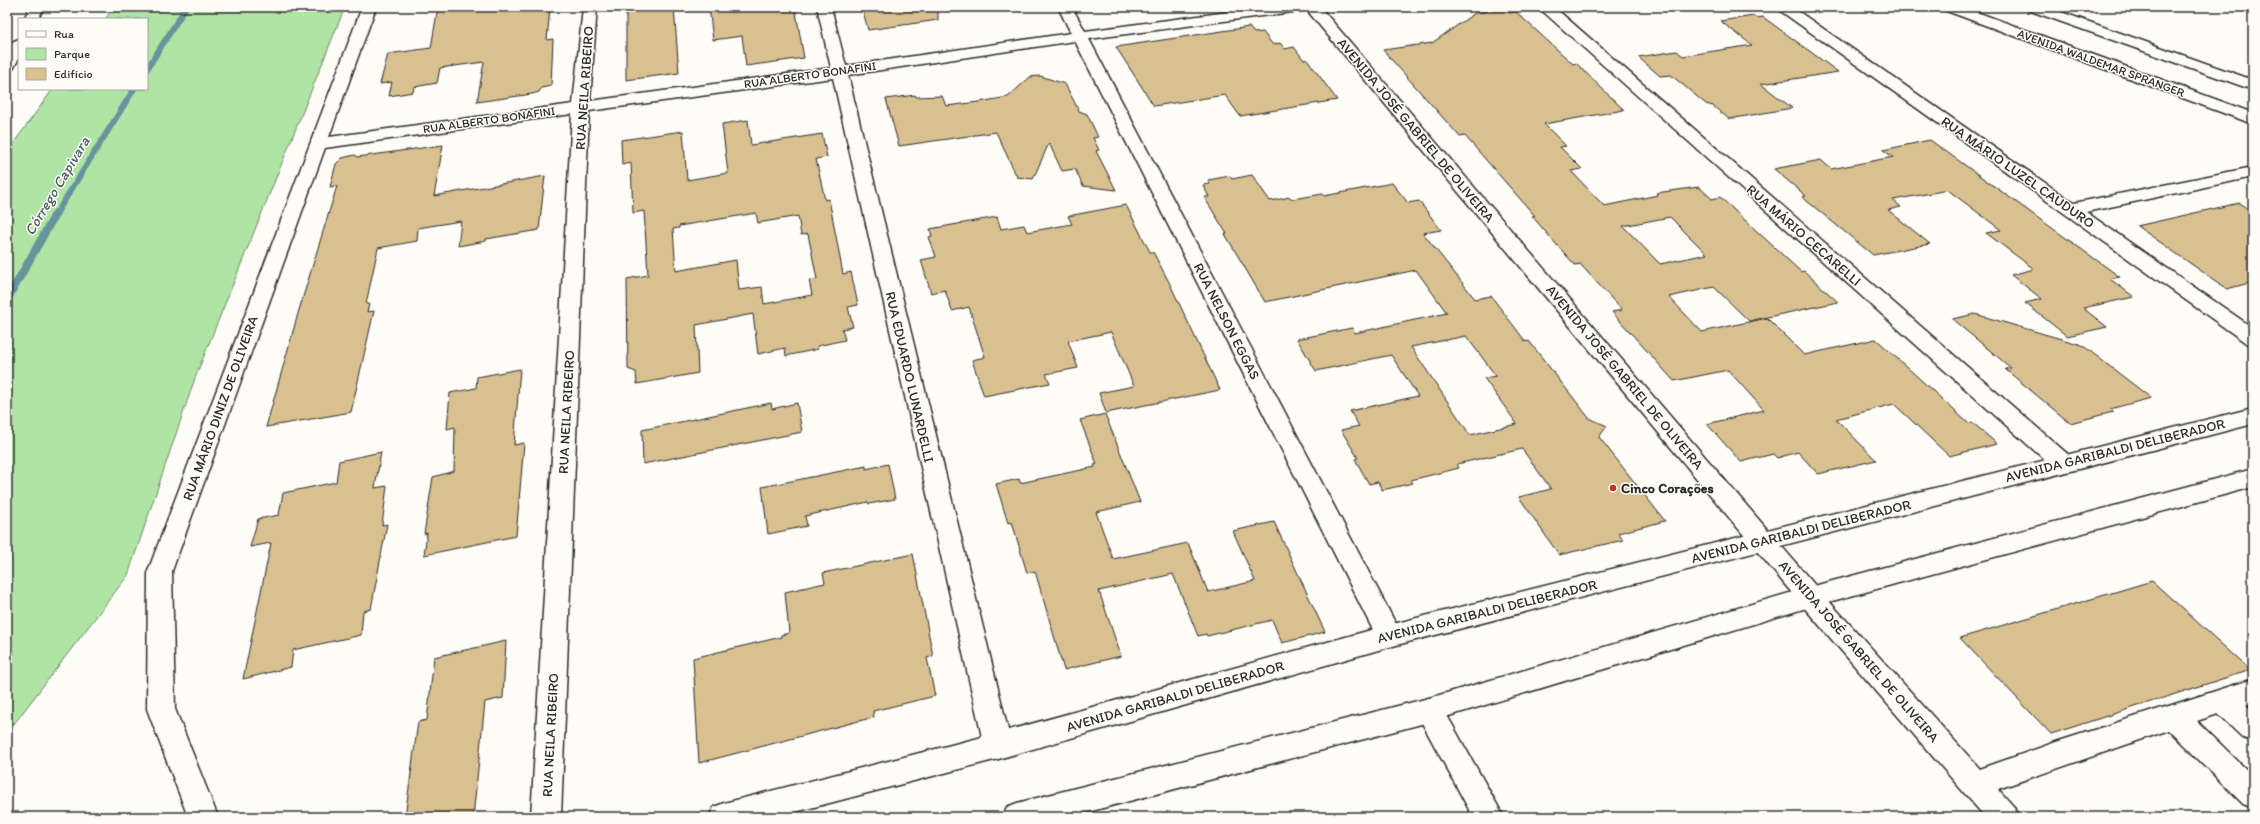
<svg xmlns="http://www.w3.org/2000/svg" width="2260" height="824" viewBox="0 0 2260 824" font-family="Itim,sans-serif">
  <style>
    .green { fill: #b0e4a5; stroke: #6e8868 }
    .lines { fill: none; stroke-linecap: round; stroke-linejoin: round }
    .stream-far1 { stroke: #65959b; stroke-width: 6 }
    .stream { stroke: #65959b; stroke-width: 8 }
    .building { fill: #d9c090; stroke: #2b2b2b; fill-rule: evenodd }
    .street-casing { stroke: #2b2b2b; stroke-width: 3 }
    .secondary-casing { stroke: #2b2b2b; stroke-width: 3 }
    .primary-casing { stroke: #2b2b2b; stroke-width: 3 }
    .street { fill: #fdfcf7; fill-rule: evenodd }
    .secondary { fill: #fdfcf7; fill-rule: evenodd }
    .primary { fill: #fdfcf7; fill-rule: evenodd }
    .poi-dot { fill: #c8321e; stroke: #fdfcf7; stroke-width: 1.5 }
    .labels { text-anchor: middle; stroke-width: 3; stroke-linejoin: round; paint-order: stroke }
    .far-street-label { font-size: 12px; fill: #2b2b2b; stroke: #fdfcf7 }
    .street-label { font-size: 14px; fill: #2b2b2b; stroke: #fdfcf7 }
    .poi-label { font-size: 14px; font-weight: bold; fill: #2b2b2b; stroke: #fdfcf7; text-anchor: start }
    .water-label { font-size: 15px; font-style: italic; fill: #486063; stroke: #fdfcf7 }
  </style>
  <rect width="100%" height="100%" fill="#fdfcf7"/>
  <filter id="ink" filterUnits="userSpaceOnUse"><feTurbulence type="fractalNoise" baseFrequency=".025" numOctaves="2"/><feDisplacementMap in="SourceGraphic" scale="8" xChannelSelector="R" yChannelSelector="G"/><feConvolveMatrix kernelMatrix="1 2 1 2 8 2 1 2 1" color-interpolation-filters="sRGB"/></filter>
  <g filter="url(#ink)">
    <polygon class="green" points="114,7 345,7 195,378 128,575 7,733 7,152 53,89 147,89 147,19 105,19"/>
    <g class="lines">
      <g class="stream-far1">
        <polyline points="147,69 186,7"/>
        <polyline points="56,214 134,89"/>
      </g>
      <polyline class="stream" points="7,300 56,213"/>
    </g>
    <g class="building">
      <polygon points="438,7 550,7 547,40 553,39 551,86 541,88 539,92 532,94 477,102 484,62 440,68 437,83 414,87 413,92 389,96 392,82 380,84 388,54 431,48"/>
      <polygon points="626,7 674,7 679,73 626,80"/>
      <polygon points="709,7 795,7 804,58 746,66 742,36 713,40"/>
      <polygon points="862,7 938,7 938,20 868,30"/>
      <path d="M1505 9 1509 13 1516 12 1573 64 1576 63 1624 110 1544 124 1566 146 1560 147 1582 169 1571 171 1604 206 1658 195 1656 193 1699 187 1712 199 1720 197 1801 272 1804 271 1838 302 1749 321 1714 287 1669 297 1702 332 1767 318 1804 355 1876 339 1968 423 1972 422 1997 444 1949 456 1894 404 1836 419 1876 460 1818 474 1798 452 1777 458 1773 454 1741 462 1707 424 1764 410 1728 370 1674 381 1612 312 1622 310 1580 264 1575 265 1556 244 1532 216H1535L1465 136 1460 137 1383 50 1432 43 1475 13ZM1670 217 1707 254 1660 264 1623 226Z"/>
      <polygon points="1754,16 1757,18 1763,17 1838,72 1761,84 1792,108 1729,119 1713,106 1706,104 1671,75 1660,76 1638,57 1677,51 1683,56 1752,45 1720,21"/>
      <polygon points="1249,27 1254,33 1263,32 1273,45 1280,43 1285,49 1294,47 1304,60 1307,59 1337,100 1240,116 1225,95 1154,106 1116,47"/>
      <polygon points="1040,76 1065,84 1079,111 1087,114 1098,137 1093,138 1099,150 1096,151 1116,190 1083,186 1075,169 1062,171 1049,143 1033,179 1017,177 996,132 899,146 886,99 915,95 916,97 942,96 946,106 979,102 1008,97 1030,77"/>
      <path d="M748 120 751 145 822 134 827 157 816 159 825 200 829 199 843 274 851 272 858 305 848 307 853 327 842 329 845 340 817 346 818 349 786 356 785 348 758 354 753 314 696 325 698 373 637 384 636 372 628 369 627 279 648 275 644 211 633 213 631 163 622 165 621 140 683 131 687 180 728 173 722 124ZM756 213 758 223 798 216 801 235 808 234 817 279 809 280 812 295 764 304 762 287 739 290 736 260 676 271 673 229 679 228V226Z"/>
      <polygon points="1930,140 2120,277 2110,279 2134,297 2083,308 2107,327 2067,336 2025,303 2042,299 2011,275 2034,269 1986,233 2001,230 1948,190 1893,200 1901,207 1888,210 1930,244 1873,255 1802,197 1806,196 1774,169 1821,160 1831,169 1893,157 1883,150"/>
      <polygon points="443,145 434,196 545,176 539,230 486,239 486,241 458,246 461,221 418,228 417,241 378,248 366,304 369,304 367,312 374,311 351,412 266,427 299,310 337,186 330,187 336,164 342,158 355,155 358,157"/>
      <path d="M1252 175 1270 201 1290 197 1292 199 1323 194 1324 196 1392 183 1408 203 1419 201 1441 230 1423 233 1475 299 1491 296 1526 342 1529 341 1589 418 1607 426 1599 437 1665 521 1618 533 1623 540 1559 555 1519 497 1551 489 1522 449 1457 464 1459 468 1411 480 1413 483 1382 490 1378 482 1369 484 1355 459 1358 458 1341 430 1359 426 1350 411 1418 396 1391 355 1316 371 1297 339 1352 328 1355 333 1447 313 1416 270 1265 302 1225 234H1227L1204 197H1209L1203 185 1210 184 1208 180 1230 176 1232 179ZM1466 336 1496 376 1484 378 1517 424 1470 435 1411 347Z"/>
      <polygon points="2239,203 2253,212 2253,282 2227,289 2137,226"/>
      <polygon points="1126,205 1150,252 1153,252 1169,282 1220,390 1106,413 1099,393 1134,386 1111,332 1068,341 1078,368 1046,374 1050,383 984,396 972,360 985,357 969,307 952,311 945,290 931,293 921,260 936,257 929,237 932,236 930,229 997,217 1001,229 1024,225 1027,232 1072,224 1068,216"/>
      <polygon points="1975,314 2082,345 2151,398 2110,409 2113,412 2070,423 2005,369 2011,368 1952,319"/>
      <polygon points="520,369 514,445 524,443 516,536 424,555 427,533 424,534 433,477 454,471 455,427 447,429 450,393 476,388 477,377"/>
      <polygon points="771,403 772,409 797,403 802,432 643,464 642,430"/>
      <polygon points="1105,414 1140,502 1096,512 1113,559 1188,543 1208,592 1255,581 1233,531 1274,522 1325,632 1282,643 1272,620 1207,636 1206,634 1198,636 1173,574 1099,591 1121,656 1064,670 1035,571 1027,573 1012,522 1008,523 996,484 1019,479 1020,483 1095,467 1094,465 1097,464 1080,420"/>
      <polygon points="381,452 375,488 387,486 382,525 387,524 371,609 363,611 361,635 293,650 291,667 243,679 271,543 250,547 258,519 279,515 283,493 336,482 339,461"/>
      <polygon points="888,464 895,499 869,504 868,502 805,516 807,526 768,534 762,487 866,466 866,469"/>
      <polygon points="913,554 933,656 927,658 935,696 873,711 874,717 699,763 693,658 781,637 781,635 789,633 785,592 825,583 823,573"/>
      <polygon points="2152,581 2250,670 2051,734 1960,638"/>
      <polygon points="506,641 503,698 485,702 473,817 405,817 418,722 427,720 434,657"/>
    </g>
    <g class="lines">
      <g class="street-casing">
        <g id="street">
          <polygon points="30,7 44,7 38,19 24,19"/>
          <polygon points="362,7 376,7 329,137 573,104 583,7 597,7 590,101 831,68 817,7 831,7 846,66 1071,33 1058,7 1072,7 1085,31 1266,7 1320,7 1819,590 1980,769 2056,742 2253,679 2253,703 2246,705 2253,711 2253,741 2243,738 2218,714 2197,721 2253,776 2253,808 2243,804 2169,730 1998,789 2014,807 2019,817 1985,817 1801,604 1306,9 1300,11 1089,39 1398,628 1402,636 1398,644 1389,647 1380,644 1075,41 848,75 1012,746 1008,755 998,759 988,755 984,746 833,78 589,111 561,817 531,817 572,114 325,148 172,571 175,709 218,817 188,817 147,709 148,571"/>
          <polygon points="1538,7 1554,7 2071,457 2074,463 2071,469 2063,471 2055,469"/>
          <polygon points="1775,7 1792,7 2074,203 2253,167 2253,177 2086,212 2253,328 2253,345 2246,343"/>
          <polygon points="19,39 19,58 13,69 7,71 7,52 14,41"/>
          <polygon points="1429,698 1439,701 1504,817 1473,817 1415,710 1419,701"/>
        </g>
      </g>
      <g class="secondary-casing">
        <g id="secondary">
          <polygon points="2253,408 2253,424 1389,647 998,759 776,817 709,817 714,807 724,803 998,733 1389,625"/>
          <polygon points="2253,469 2253,487 1810,607 1429,722 1069,817 1002,817 1007,807 1017,803 1429,698 1810,587"/>
        </g>
      </g>
      <g class="primary-casing">
        <g id="primary">
          <polygon points="1942,7 1963,7 2253,113 2253,124 1944,10"/>
          <polygon points="2026,7 2047,7 2253,80 2253,90 2028,10"/>
        </g>
      </g>
      <use href="#street" class="street"/>
      <use href="#secondary" class="secondary"/>
      <use href="#primary" class="primary"/>
    </g>
  </g>
  <circle class="poi-dot" cx="1613" cy="488" r="4"/>
  <g class="labels">
    <g class="far-street-label">
      <text transform="translate(2101 63) rotate(20)" y="4">AVENIDA WALDEMAR SPRANGER</text>
      <text transform="translate(810 75) rotate(-8)" y="4">RUA ALBERTO BONAFINI</text>
      <text transform="translate(489 120) rotate(-8)" y="4">RUA ALBERTO BONAFINI</text>
    </g>
    <g class="street-label">
      <text transform="translate(584 88) rotate(-86)" y="5">RUA NEILA RIBEIRO</text>
      <text transform="translate(1416 130) rotate(50)" y="5">AVENIDA JOSÉ GABRIEL DE OLIVEIRA</text>
      <text transform="translate(2018 172) rotate(35)" y="5">RUA MÁRIO LUZEL CAUDURO</text>
      <text transform="translate(1804 235) rotate(41)" y="5">RUA MÁRIO CECARELLI</text>
      <text transform="translate(1227 321) rotate(63)" y="5">RUA NELSON EGGAS</text>
      <text transform="translate(910 377) rotate(77)" y="5">RUA EDUARDO LUNARDELLI</text>
      <text transform="translate(1625 377) rotate(50)" y="5">AVENIDA JOSÉ GABRIEL DE OLIVEIRA</text>
      <text transform="translate(220 408) rotate(-70)" y="5">RUA MÁRIO DINIZ DE OLIVEIRA</text>
      <text transform="translate(566 412) rotate(-87)" y="5">RUA NEILA RIBEIRO</text>
      <text transform="translate(2115 450) rotate(-14)" y="5">AVENIDA GARIBALDI DELIBERADOR</text>
      <text transform="translate(1801 531) rotate(-14)" y="5">AVENIDA GARIBALDI DELIBERADOR</text>
      <text transform="translate(1487 611) rotate(-14)" y="5">AVENIDA GARIBALDI DELIBERADOR</text>
      <text transform="translate(1859 651) rotate(49)" y="5">AVENIDA JOSÉ GABRIEL DE OLIVEIRA</text>
      <text transform="translate(1175 696) rotate(-16)" y="5">AVENIDA GARIBALDI DELIBERADOR</text>
      <text transform="translate(550 735) rotate(-87)" y="5">RUA NEILA RIBEIRO</text>
    </g>
    <g class="poi-label">
      <text x="1621" y="493">Cinco Corações</text>
    </g>
    <g class="water-label">
      <text transform="translate(57 186) rotate(-59)" y="5">Córrego Capivara</text>
    </g>
  </g>
  <rect width="2260" height="824" fill="none" stroke="#fdfcf7" stroke-width="24"/>
  <rect x="12" y="12" width="2236" height="800" fill="none" stroke="#2b2b2b" stroke-width="1.5" filter="url(#ink)"/>
  <rect x="18" y="18" width="130" height="72" fill="#fdfcf7" stroke="#a9a8a5"/>
  <rect x="26" y="31" width="20" height="6" fill="#fdfcf7" stroke="#a9a8a5"/>
  <text x="54" y="38" font-size="12" fill="#2b2b2b">Rua</text>
  <rect x="26" y="48" width="20" height="12" fill="#b0e4a5" stroke="#a9a8a5"/>
  <text x="54" y="58" font-size="12" fill="#2b2b2b">Parque</text>
  <rect x="26" y="68" width="20" height="12" fill="#d9c090" stroke="#a9a8a5"/>
  <text x="54" y="78" font-size="12" fill="#2b2b2b">Edifício</text>
</svg>
